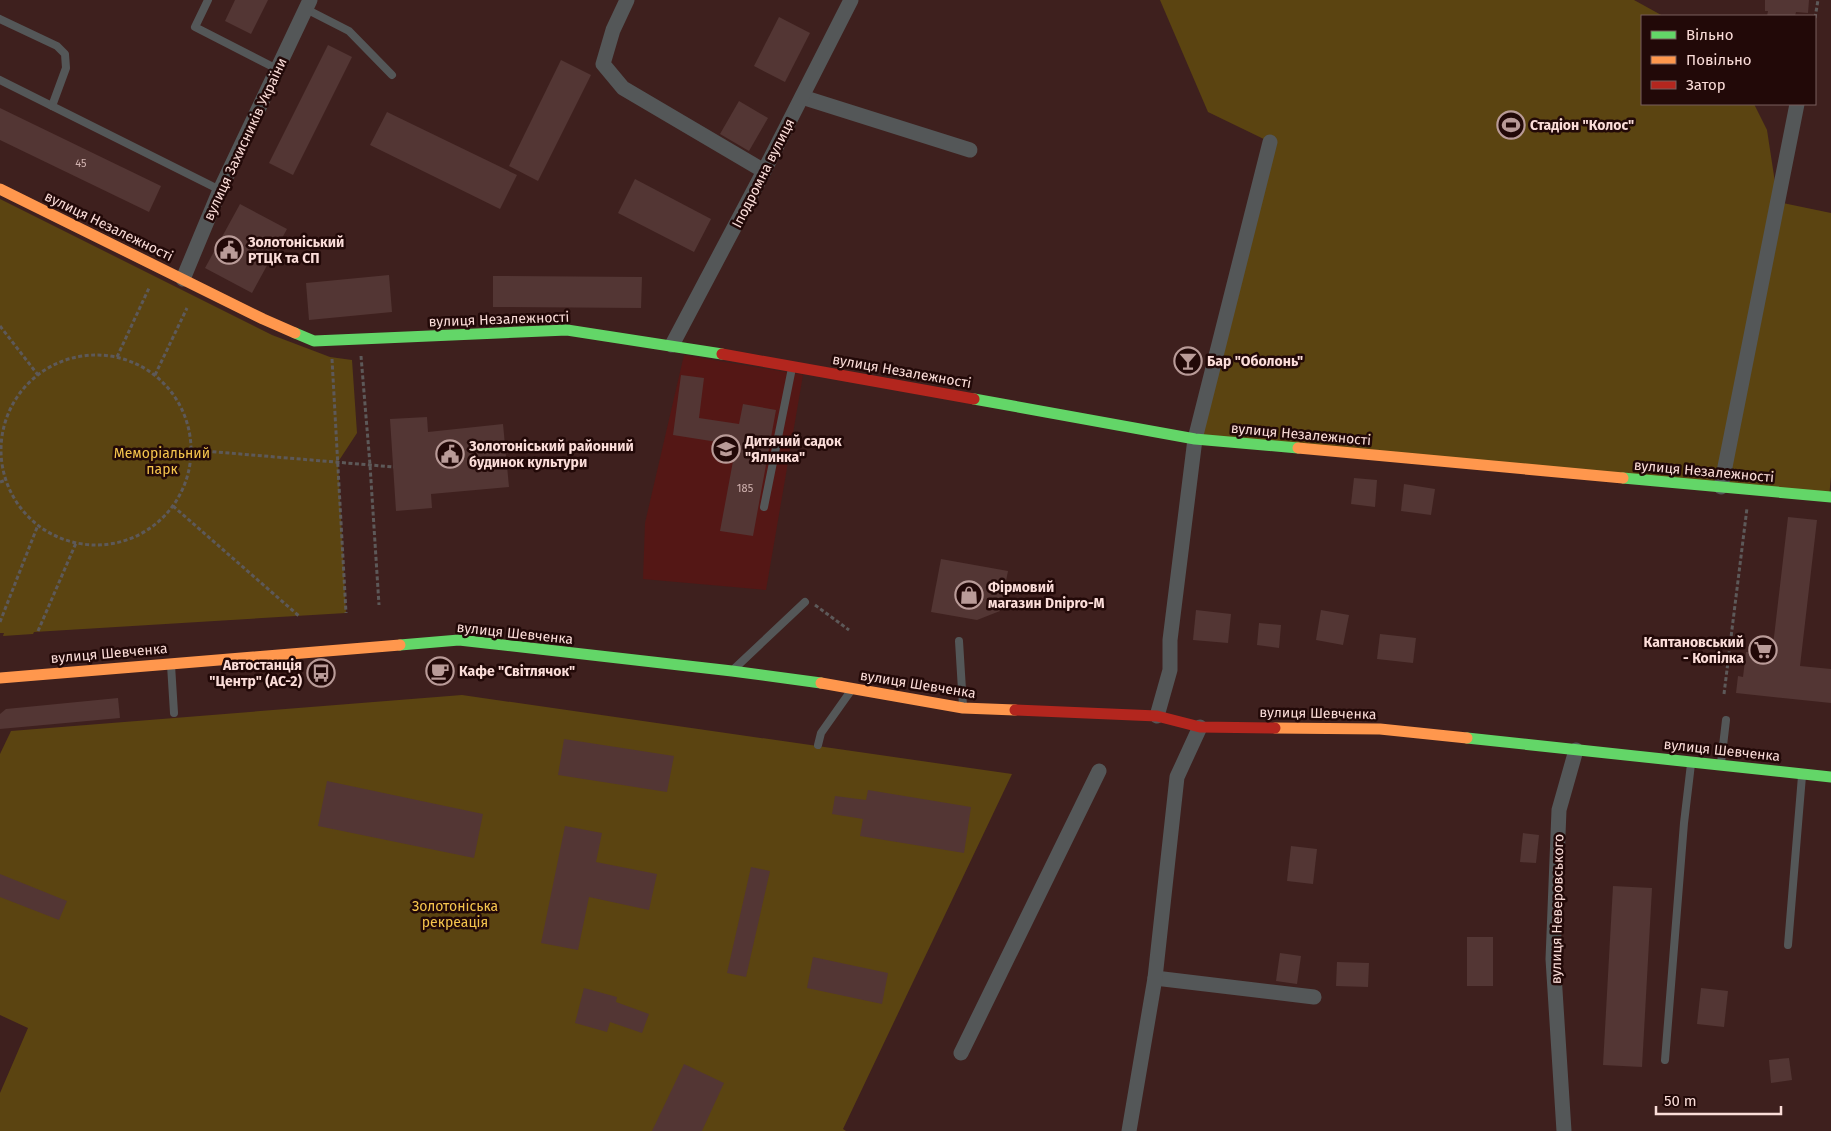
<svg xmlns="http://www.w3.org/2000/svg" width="1831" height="1131" viewBox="0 0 1831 1131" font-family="'Fira Sans',sans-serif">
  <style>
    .built { fill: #541715 }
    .green { fill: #5b4411 }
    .building { fill: #533634 }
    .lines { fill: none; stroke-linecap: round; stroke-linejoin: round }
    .path { stroke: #5d5959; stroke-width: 3; stroke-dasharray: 4 2.5; stroke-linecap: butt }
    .lane { stroke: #545758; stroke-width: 8 }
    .street { stroke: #545758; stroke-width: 15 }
    .fast { stroke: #63d668; stroke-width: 11 }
    .slow { stroke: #ff974d; stroke-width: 11 }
    .jam { stroke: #b3261e; stroke-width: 11 }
    .labels { text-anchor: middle; stroke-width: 5; stroke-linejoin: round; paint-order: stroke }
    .number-label { font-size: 11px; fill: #d1b3b0 }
    .poi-label { font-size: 14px; font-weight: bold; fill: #fbddd9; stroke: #220908; text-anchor: start }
    .street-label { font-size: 14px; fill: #fbddd9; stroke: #220908 }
    .park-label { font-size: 14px; fill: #f6c54d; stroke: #220908 }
  </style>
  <rect width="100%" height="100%" fill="#3e201e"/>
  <polygon class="built" points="684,355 803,375 766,590 643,579 645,523"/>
  <g class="green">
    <polygon points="1160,0 1634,0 1663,16 1642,16 1642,104 1754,104 1767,130 1778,202 1831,213 1831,477 1829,497 1195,439 1270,142 1208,112"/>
    <polygon points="0,199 272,335 330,357 352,360 357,433 338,462 346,613 34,632 33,634 3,636 4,633 0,633"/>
    <polygon points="462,695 1012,774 843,1129 846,1131 0,1131 0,1093 28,1028 0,1015 0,754 11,731"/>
  </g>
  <g class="building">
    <polygon points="235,0 268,0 251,34 225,21"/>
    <polygon points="1765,0 1809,0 1808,13 1796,12 1795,16 1767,16 1768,11 1765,11"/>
    <polygon points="779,17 810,33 785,82 754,66"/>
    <polygon points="328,45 352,57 293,175 269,163"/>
    <polygon points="561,60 591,75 538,181 509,166"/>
    <polygon points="739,101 768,118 749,151 720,134"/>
    <polygon points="0,108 161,186 149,212 0,140"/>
    <polygon points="387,112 517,175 500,209 370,145"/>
    <polygon points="635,179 711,219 694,252 618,213"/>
    <polygon points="240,204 287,229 252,293 205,268"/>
    <polygon points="389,275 392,312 309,320 306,283"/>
    <polygon points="493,276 642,277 641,308 493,307"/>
    <polygon points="681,375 704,378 699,418 739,424 743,404 776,410 753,536 720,531 736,445 673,435"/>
    <polygon points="427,417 428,432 503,424 509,487 431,494 432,508 396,511 390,419"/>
    <polygon points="1354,478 1377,480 1375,507 1351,504"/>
    <polygon points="1404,484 1435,489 1431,515 1401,511"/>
    <polygon points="1788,517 1817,520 1800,666 1831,669 1831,703 1736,693 1738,676 1743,677 1746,652 1772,654"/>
    <polygon points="941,559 1008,571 1000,611 977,620 931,612"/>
    <polygon points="1196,610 1231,614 1228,643 1193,640"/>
    <polygon points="1321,610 1349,615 1343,645 1316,640"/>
    <polygon points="1259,623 1281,625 1279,648 1257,645"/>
    <polygon points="1380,634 1416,638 1413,663 1377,659"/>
    <polygon points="118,698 120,718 0,729 0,714 6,709"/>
    <polygon points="564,739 674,756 667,792 558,775"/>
    <polygon points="327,781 483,814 474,858 318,826"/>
    <polygon points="868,790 971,807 964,853 860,836 863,819 832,814 835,796 866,800"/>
    <polygon points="565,826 602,833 596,862 657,874 649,910 589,897 578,950 541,943"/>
    <polygon points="1523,833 1539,835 1536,863 1520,862"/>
    <polygon points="1291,846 1317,849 1313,884 1287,881"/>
    <polygon points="751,867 770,871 746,977 727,973"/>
    <polygon points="0,874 67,901 59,920 0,897"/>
    <polygon points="1613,886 1652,888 1642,1067 1603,1065"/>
    <rect x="1467" y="937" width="26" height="49"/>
    <polygon points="1280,953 1301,956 1297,984 1276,981"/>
    <polygon points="813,957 888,973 882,1004 807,988"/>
    <polygon points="1337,962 1369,963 1368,987 1336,986"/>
    <polygon points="584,988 617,997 616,1002 649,1014 642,1033 610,1022 607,1032 575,1023"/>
    <polygon points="1701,988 1728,991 1724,1027 1697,1024"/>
    <polygon points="1789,1058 1792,1080 1771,1083 1769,1060"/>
    <polygon points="684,1064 724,1083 702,1131 652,1131"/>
  </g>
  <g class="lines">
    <g class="path">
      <polyline points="1815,18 1818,0"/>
      <polyline points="0,326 38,375"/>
      <circle cx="96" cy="450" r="95"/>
      <polyline points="361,356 370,465 379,605"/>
      <polyline points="117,357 149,288"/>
      <polyline points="332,359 346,613"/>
      <polyline points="155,375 187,308"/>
      <polyline points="193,450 394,467"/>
      <polyline points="0,482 6,480"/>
      <polyline points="173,506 299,616"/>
      <polyline points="815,605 849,630"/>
      <polyline points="0,622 38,525"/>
      <polyline points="38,631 76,543"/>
      <polyline points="1724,694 1747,508"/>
    </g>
    <g class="lane">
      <polyline points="208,0 195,27 277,69"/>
      <polyline points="306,9 349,31 392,75"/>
      <polyline points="0,19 57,46 65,54 66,68 52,106"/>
      <polyline points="0,80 220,190"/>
      <polyline points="764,507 792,368"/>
      <polyline points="959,641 963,706"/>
      <polyline points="171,665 174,713"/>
      <polyline points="735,668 805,602"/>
      <polyline points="818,745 821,733 850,692"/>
      <polyline points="1721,763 1726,720"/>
      <polyline points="1788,945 1802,776"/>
      <polyline points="1665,1060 1684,823 1691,764"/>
    </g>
    <g class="street">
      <polyline points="627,0 613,30 603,64 623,88 764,171"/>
      <polyline points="802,97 970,150"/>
      <polyline points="183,279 220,190 310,0"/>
      <polyline points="672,345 764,171 851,0"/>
      <polyline points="1721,487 1797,104"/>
      <polyline points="1157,716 1170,670 1170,640 1195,439 1270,142"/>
      <polyline points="1155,978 1314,997"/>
      <polyline points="961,1053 1099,771"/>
      <polyline points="1129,1131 1155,978 1177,777 1200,727"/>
      <polyline points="1564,1131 1553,959 1559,810 1576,750"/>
    </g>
    <g class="fast">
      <polyline points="295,333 314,341 567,330 722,354"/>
      <polyline points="974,399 1195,439 1298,448"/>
      <polyline points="1623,478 1831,497"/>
      <polyline points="400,645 459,640 732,671 821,683"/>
      <polyline points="1467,738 1831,777"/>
    </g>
    <g class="slow">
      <polyline points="0,189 263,319 295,333"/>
      <polyline points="1298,448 1623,478"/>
      <polyline points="0,678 400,645"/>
      <polyline points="821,683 963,708 1015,710"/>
      <polyline points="1275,728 1380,729 1467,738"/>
    </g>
    <g class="jam">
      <polyline points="722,354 974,399"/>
      <polyline points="1015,710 1157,716 1200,727 1275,728"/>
    </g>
  </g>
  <defs>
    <g id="stadium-ring" transform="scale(1.4375)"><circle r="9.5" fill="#220908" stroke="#b99b98" stroke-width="1.5"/><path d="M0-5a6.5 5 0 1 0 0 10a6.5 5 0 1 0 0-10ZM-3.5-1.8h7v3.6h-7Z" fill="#b99b98"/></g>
    <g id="civic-ring" transform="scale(1.4375)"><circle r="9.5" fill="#220908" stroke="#b99b98" stroke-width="1.5"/><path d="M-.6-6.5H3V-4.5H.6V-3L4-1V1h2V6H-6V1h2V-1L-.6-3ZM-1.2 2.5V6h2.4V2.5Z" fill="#b99b98"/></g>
    <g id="bar-ring" transform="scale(1.4375)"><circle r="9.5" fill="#220908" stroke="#b99b98" stroke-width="1.5"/><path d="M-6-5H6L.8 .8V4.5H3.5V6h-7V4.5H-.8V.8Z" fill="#b99b98"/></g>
    <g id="school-ring" transform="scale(1.4375)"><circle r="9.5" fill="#220908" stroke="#b99b98" stroke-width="1.5"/><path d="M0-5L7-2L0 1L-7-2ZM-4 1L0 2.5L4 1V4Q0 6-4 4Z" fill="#b99b98"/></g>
    <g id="shop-ring" transform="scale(1.4375)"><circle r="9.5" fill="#220908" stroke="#b99b98" stroke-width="1.5"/><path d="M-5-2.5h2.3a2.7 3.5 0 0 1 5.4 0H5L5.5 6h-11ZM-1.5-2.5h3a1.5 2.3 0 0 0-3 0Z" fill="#b99b98"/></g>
    <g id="supermarket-ring" transform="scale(1.4375)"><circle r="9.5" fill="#220908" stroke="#b99b98" stroke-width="1.5"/><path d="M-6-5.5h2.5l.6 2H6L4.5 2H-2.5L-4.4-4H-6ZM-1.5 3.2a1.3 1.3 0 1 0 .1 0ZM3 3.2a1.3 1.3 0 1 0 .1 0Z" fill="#b99b98"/></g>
    <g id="cafe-ring" transform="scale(1.4375)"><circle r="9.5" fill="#220908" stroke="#b99b98" stroke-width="1.5"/><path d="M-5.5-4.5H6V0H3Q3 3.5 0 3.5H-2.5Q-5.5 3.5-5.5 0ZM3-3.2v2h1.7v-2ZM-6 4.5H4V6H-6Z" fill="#b99b98"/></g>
    <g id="bus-ring" transform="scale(1.4375)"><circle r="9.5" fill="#220908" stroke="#b99b98" stroke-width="1.5"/><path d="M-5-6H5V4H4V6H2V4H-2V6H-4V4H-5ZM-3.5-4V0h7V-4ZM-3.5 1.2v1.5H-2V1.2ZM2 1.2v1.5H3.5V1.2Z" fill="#b99b98"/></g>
  </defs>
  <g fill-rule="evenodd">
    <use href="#stadium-ring" x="1511" y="125"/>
    <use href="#civic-ring" x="229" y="250"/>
    <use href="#bar-ring" x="1188" y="361"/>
    <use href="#school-ring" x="726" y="449"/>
    <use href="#civic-ring" x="450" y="454"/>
    <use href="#shop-ring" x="969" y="595"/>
    <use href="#supermarket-ring" x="1763" y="650"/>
    <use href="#cafe-ring" x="440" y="671"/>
    <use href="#bus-ring" x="321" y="673"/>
  </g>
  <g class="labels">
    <g class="number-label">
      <text x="81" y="167">45</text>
      <text x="745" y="492">185</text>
    </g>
    <g class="poi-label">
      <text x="1530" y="130">Стадіон "Колос"</text>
      <text x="248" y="247">Золотоніський<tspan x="248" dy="16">РТЦК та СП</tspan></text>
      <text x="1207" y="366">Бар "Оболонь"</text>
      <text x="745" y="446">Дитячий садок<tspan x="745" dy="16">"Ялинка"</tspan></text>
      <text x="469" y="451">Золотоніський районний<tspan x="469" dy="16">будинок культури</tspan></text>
      <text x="988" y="592">Фірмовий<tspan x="988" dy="16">магазин Dnipro-M</tspan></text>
      <text x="1744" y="647" text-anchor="end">Каптановський<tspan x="1744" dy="16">- Копілка</tspan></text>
      <text x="302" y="670" text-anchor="end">Автостанція<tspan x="302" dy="16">"Центр" (АС-2)</tspan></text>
      <text x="459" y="676">Кафе "Світлячок"</text>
    </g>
    <g class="street-label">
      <text transform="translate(245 139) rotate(-65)" y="5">вулиця Захисників України</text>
      <text transform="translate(763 173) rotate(-63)" y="5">Іподромна вулиця</text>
      <text transform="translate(109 226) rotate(26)" y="5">вулиця Незалежності</text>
      <text transform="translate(499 319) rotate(-2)" y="5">вулиця Незалежності</text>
      <text transform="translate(902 371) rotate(10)" y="5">вулиця Незалежності</text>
      <text transform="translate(1301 434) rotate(5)" y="5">вулиця Незалежності</text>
      <text transform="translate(1704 471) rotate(5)" y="5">вулиця Незалежності</text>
      <text transform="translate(515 633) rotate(6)" y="5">вулиця Шевченка</text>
      <text transform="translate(109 653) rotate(-5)" y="5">вулиця Шевченка</text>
      <text transform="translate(918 684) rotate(9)" y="5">вулиця Шевченка</text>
      <text transform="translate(1318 713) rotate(1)" y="5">вулиця Шевченка</text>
      <text transform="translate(1722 750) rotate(6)" y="5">вулиця Шевченка</text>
      <text transform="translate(1557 909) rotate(-89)" y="5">вулиця Неверовського</text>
    </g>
    <g class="park-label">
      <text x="162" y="458">Меморіальний<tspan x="162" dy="16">парк</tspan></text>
      <text x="455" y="911">Золотоніська<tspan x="455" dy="16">рекреація</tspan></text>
    </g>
  </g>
  <rect x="1641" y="15" width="175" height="90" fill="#220908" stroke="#795e5c"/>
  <rect x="1651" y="31" width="25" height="8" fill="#63d668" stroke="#795e5c"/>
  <text x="1686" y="40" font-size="15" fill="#fbddd9">Вільно</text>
  <rect x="1651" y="56" width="25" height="8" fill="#ff974d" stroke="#795e5c"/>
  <text x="1686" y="65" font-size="15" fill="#fbddd9">Повільно</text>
  <rect x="1651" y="81" width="25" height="8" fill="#b3261e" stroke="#795e5c"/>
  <text x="1686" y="90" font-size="15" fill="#fbddd9">Затор</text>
  <path d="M1656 1106v8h125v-8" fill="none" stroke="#fbddd9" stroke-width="2.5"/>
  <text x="1664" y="1106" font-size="15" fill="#fbddd9" stroke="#220908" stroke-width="4" paint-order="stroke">50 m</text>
</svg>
